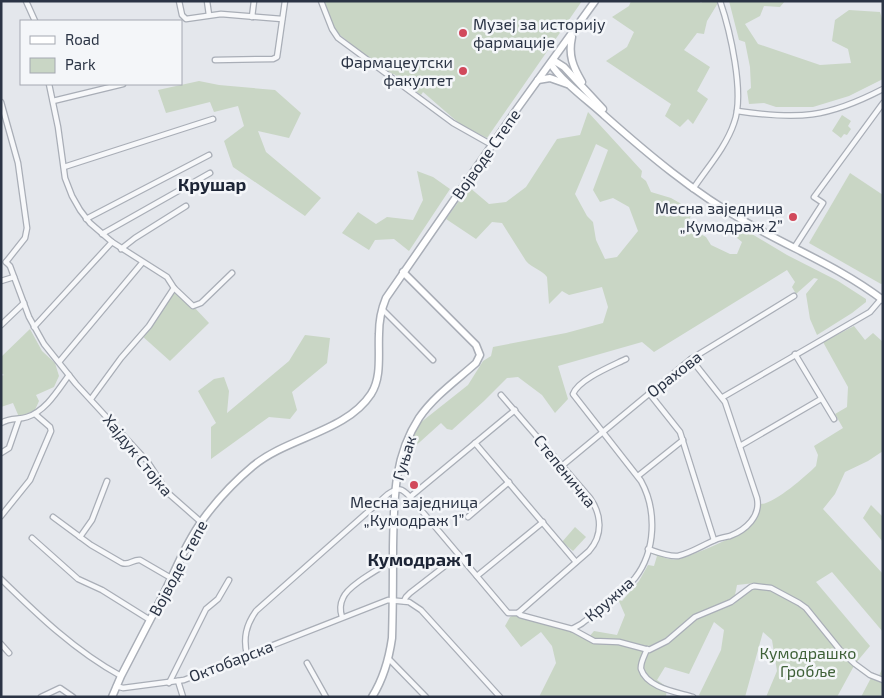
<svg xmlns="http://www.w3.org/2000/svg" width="884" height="698" viewBox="0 0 884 698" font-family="'Exo 2',sans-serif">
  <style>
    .green { fill: #c9d6c5; fill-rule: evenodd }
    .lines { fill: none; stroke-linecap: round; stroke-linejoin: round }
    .street-casing { stroke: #a9aeb7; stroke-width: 7 }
    .secondary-casing { stroke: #a9aeb7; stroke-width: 9 }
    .street { stroke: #f7f8fa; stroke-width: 4.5 }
    .secondary { stroke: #fff; stroke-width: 6 }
    .poi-dot { fill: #d1495b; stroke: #f4f6f9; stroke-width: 2 }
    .labels { text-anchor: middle; stroke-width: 5; stroke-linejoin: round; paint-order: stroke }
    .poi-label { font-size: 16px; fill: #2b3445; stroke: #f4f6f9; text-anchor: end }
    .street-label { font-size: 16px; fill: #2b3445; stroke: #f4f6f9 }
    .park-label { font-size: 16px; fill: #3f6138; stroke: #f4f6f9 }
    .neighbourhood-label { font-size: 18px; font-weight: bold; fill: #1d2536; stroke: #f4f6f9 }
  </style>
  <rect width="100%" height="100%" fill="#e4e7ec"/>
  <g class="green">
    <polygon points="323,1 582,1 487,138 461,125 423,92 421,95 394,74 391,76 335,31"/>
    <polygon points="631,1 699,1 701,3 703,1 715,1 718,3 707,21 704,34 697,33 684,50 710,67 697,91 708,99 693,124 688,119 680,127 665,116 671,104 606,61 627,47 634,32 612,17 629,6"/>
    <polygon points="729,1 785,1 780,7 764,6 760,16 745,24 758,44 820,65 851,63 848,49 832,41 835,20 849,10 880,12 883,22 883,79 849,96 813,107 776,107 764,103 749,104 747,91 751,88 750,67 745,42 739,40"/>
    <polygon points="199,81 219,85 275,90 301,113 289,138 258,131 266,152 321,198 305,216 233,167 224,141 244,126 238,106 214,112 210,102 166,113 158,90"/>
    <path d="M588 112 642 171 641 177 646 181 651 192 671 198 692 210 688 227 706 237 711 245 730 254H737L742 242 726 229 730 221 787 255 838 281 866 299V302L852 313 817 335 810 319 806 294 818 279 814 278 796 294 792 287 795 282 787 270 654 352 642 342 558 366 568 399 555 413 542 395 518 377 507 378 484 401 452 430 447 429 441 423 411 450 408 446 420 423 468 385 483 361 491 356 493 347 566 333 603 323 608 307 602 287 569 295 562 291 549 304 547 277C542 270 532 268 526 261L502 223 492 222 476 239 446 219 469 187 489 204 506 202 526 187 557 139 580 135ZM596 144 608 150 593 190 600 202 613 198 629 207 638 231 617 257 605 259 596 240 593 222 587 216 575 194Z"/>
    <polygon points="842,115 851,121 848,126 851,129 847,135 844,134 841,138 832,131"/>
    <polygon points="417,171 433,177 450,189 409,251 394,239 375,240 369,250 342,233 358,212 376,224 387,217 413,220 423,200"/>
    <polygon points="850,173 883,195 883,283 881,284 809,243"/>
    <polygon points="173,291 193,306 209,323 170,361 141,335"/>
    <path d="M854 326 865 340 873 333 883 342V451L868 461 845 472 835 494 823 509 883 574V632L832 572 816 582 870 646 855 664 837 697H766L777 671 772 640 763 632 745 697H702L699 695 721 650 724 630 714 622 689 674 665 667 657 680 667 687 666 697H539L556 663 552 646 541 632 521 647 505 626 510 617 514 615 564 627 588 638 594 631 617 635 625 615 618 599 622 601 639 581 648 565 654 566 657 556 652 554 653 552C661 556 669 561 678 559 690 557 745 533 752 525 757 519 760 512 761 504 774 504 806 476 816 466L818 455 814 446 843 428 835 414 847 407 848 387 823 342ZM755 583 764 586 751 587 733 605 737 585Z"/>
    <polygon points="30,329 42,351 55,363 59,376 54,387 36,395 39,401 35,410 19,417 13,403 1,407 1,376 4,375 1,373 1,357"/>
    <polygon points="305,335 330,338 327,363 292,392 297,410 290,419 269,417 211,459 211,427 216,423 198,391 214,379 224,377 229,391 227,413 289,361"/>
    <polygon points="871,505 883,517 883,542 863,518"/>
    <polygon points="575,527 586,537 573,551 562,542"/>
    <polygon points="883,667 883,697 861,697 872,676 878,678"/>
  </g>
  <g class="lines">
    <g class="street-casing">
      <g id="street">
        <polyline points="26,1 35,21"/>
        <polyline points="179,1 182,15 186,19 221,14 282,19"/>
        <polyline points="207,1 209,15"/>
        <polyline points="321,1 332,29 338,38 453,123 492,145"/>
        <polyline points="252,17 254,1"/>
        <polyline points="215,60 273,59 277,57 285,1"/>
        <polyline points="49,84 58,127 65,178 72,196 80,210 90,223 112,242 167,277 174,288 193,306 201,303 232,273"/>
        <polyline points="53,101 123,84"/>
        <polyline points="1,102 18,163 27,228 25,238 6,262"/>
        <path d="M737 111C799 120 827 118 883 89"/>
        <polyline points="64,167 213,119"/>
        <path d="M693 189C707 168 726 147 734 123 745 94 730 30 720 1"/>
        <polyline points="86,219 209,155"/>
        <polyline points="102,234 210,173"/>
        <polyline points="794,248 823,203 814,197 883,103"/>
        <polyline points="121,249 135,238 186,206"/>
        <polyline points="6,262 10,266 29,317 44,344 76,384 147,461 168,493 201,522"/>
        <polyline points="1,281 14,277"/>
        <polyline points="382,309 433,360"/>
        <polyline points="1,325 24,303"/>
        <polyline points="34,327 112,242"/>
        <polyline points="795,354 834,419"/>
        <polyline points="59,362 142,263"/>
        <polyline points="649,393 680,432 714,540"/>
        <path d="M501 395 590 498C602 515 603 535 589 551L518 613"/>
        <polyline points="723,397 870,312 882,298"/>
        <polyline points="91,399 121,358 149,326 174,288"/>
        <path d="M1 423C11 417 18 420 27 417 46 411 58 390 69 375"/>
        <polyline points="475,443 576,562"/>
        <polyline points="740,446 821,399"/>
        <polyline points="1,453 9,448 19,419"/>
        <polyline points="563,465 691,359 794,296"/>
        <polyline points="638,476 683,440"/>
        <polyline points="410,497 515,410"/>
        <polyline points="1,516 30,480 51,431 50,427 35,414"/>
        <path d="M53 517 91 545 122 563C129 566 133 559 140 560L171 578"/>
        <polyline points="468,517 509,482"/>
        <polyline points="80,537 92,520 107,481"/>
        <polyline points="32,538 78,579 102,590 150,620"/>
        <path d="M648 549C657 552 668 557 678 556 691 553 703 545 715 540 719 538 725 537 730 536 746 530 761 516 757 498L725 402 691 359"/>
        <polyline points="477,576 543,522"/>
        <path d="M1 579C38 615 75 651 121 676"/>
        <polyline points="404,601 406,597 410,593 459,555"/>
        <path d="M342 617C340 611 340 604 343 598 348 585 381 568 393 560"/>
        <path d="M572 629C577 626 581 625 585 621 599 611 625 590 635 578 656 551 657 510 641 481L573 394C579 379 612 366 626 359"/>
        <polyline points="1,644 9,653"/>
        <path d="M647 649C645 655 640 663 641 669 647 688 677 692 693 697"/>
        <path d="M247 655C243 638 246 625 256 611L388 494C398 487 402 488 410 497L508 613H518L520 615 572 629 594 641 619 642 649 650 667 641 695 617 731 602 751 587 754 586 771 588 799 603 806 608 840 650 855 664 870 675 883 680"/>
        <polyline points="389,659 426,697"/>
        <polyline points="307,663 326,697"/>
        <polyline points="178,681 183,697"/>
        <polyline points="169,683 206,609 218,599 229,580"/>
        <polyline points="116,686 123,688 184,680 388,600 409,602 421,610 500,697"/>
        <polyline points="41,697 60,688 73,697"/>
      </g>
    </g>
    <g class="secondary-casing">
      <g id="secondary">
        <path d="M572 37C568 55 573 67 582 82"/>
        <polyline points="553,60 564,67 603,109"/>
        <path d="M551 64C561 81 590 102 605 116 649 155 693 192 744 221 790 248 840 267 883 300"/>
        <polyline points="538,80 550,78 567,84"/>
        <path d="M112 697 121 676C135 649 149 622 163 595 176 569 187 541 204 518 218 499 235 481 253 466 288 437 346 432 371 394 382 377 378 354 379 334 379 322 381 310 386 298L517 109 595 1"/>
        <path d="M372 697C384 678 389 659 392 638 393 607 393 577 393 547 394 501 393 458 419 418 434 396 457 380 476 363L480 355 476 345 403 272"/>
      </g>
    </g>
    <use href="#street" class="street"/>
    <use href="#secondary" class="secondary"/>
  </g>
  <g class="poi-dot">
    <circle cx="463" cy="33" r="5"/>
    <circle cx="463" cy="71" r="5"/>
    <circle cx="793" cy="217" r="5"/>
    <circle cx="414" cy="485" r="5"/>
  </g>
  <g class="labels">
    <g class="poi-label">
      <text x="473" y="30" text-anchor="start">Музеј за историју<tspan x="473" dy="18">фармације</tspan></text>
      <text x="453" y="68">Фармацеутски<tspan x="453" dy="18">факултет</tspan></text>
      <text x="783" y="214">Месна заједница<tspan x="783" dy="18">„Кумодраж 2”</tspan></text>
      <text x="414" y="508" text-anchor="middle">Месна заједница<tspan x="414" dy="18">„Кумодраж 1”</tspan></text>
    </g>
    <g class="street-label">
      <text transform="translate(486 154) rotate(-55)" y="6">Војводе Степе</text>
      <text transform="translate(674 374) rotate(-38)" y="6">Орахова</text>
      <text transform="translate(138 455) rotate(51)" y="6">Хајдук Стојка</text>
      <text transform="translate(404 458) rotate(-73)" y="6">Гуњак</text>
      <text transform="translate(565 471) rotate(51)" y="6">Степеничка</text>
      <text transform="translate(178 568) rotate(-62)" y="6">Војводе Степе</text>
      <text transform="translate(609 599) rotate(-41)" y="6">Кружна</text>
      <text transform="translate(231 661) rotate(-21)" y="6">Октобарска</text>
    </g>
    <g class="park-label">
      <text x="808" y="659">Кумодрашко<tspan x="808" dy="18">Гробље</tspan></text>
    </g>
    <g class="neighbourhood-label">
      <text x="212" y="191">Крушар</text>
      <text x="420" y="566">Кумодраж 1</text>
    </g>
  </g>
  <rect width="884" height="698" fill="none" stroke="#2b3445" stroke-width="5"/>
  <rect x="20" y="20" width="162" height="65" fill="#f4f6f9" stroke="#a4a8b1"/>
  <rect x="30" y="36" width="25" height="8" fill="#ffffff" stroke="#a4a8b1"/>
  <text x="65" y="45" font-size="15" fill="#2b3445">Road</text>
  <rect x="30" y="58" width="25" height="15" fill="#c9d6c5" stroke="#a4a8b1"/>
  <text x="65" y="70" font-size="15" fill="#2b3445">Park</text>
</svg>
